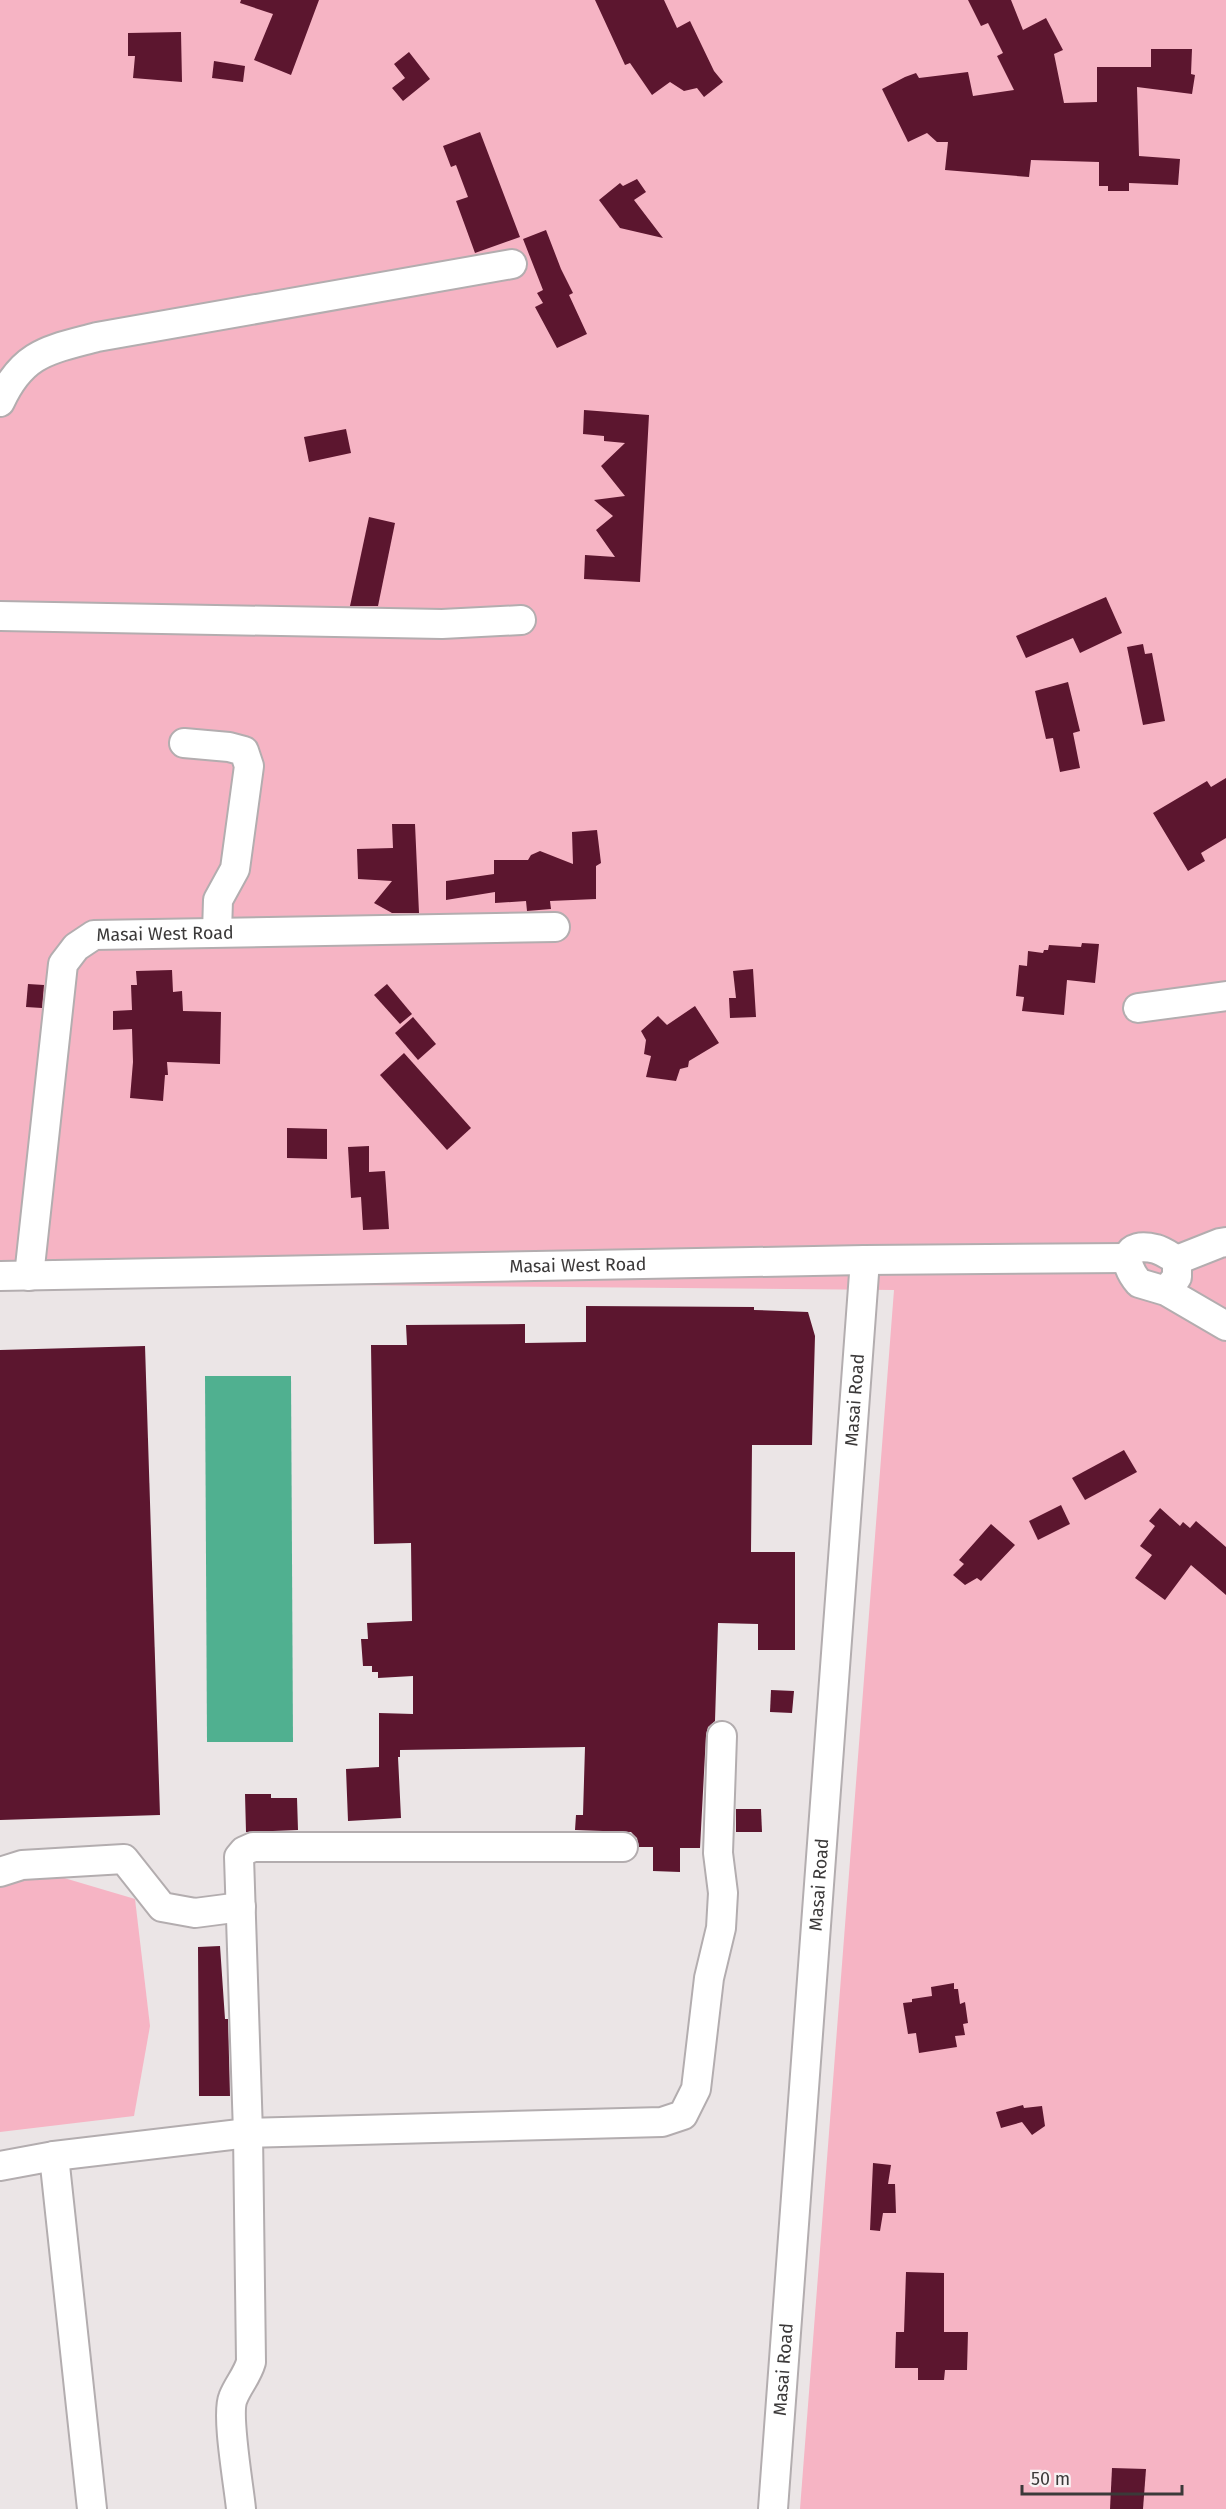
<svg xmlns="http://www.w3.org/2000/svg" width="1226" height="2509" viewBox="0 0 1226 2509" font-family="'Fira Sans',sans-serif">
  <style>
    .green { fill: #f6b4c4 }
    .water { fill: #50b090 }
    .building { fill: #5c162f }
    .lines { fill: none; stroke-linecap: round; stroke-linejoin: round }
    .minor-casing { stroke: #b3adaf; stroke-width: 32 }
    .minor { stroke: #fff; stroke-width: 28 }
    .labels { text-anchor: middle; stroke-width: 6; stroke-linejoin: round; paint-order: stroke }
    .street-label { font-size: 18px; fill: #3b3939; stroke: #f9f2f4 }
  </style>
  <rect width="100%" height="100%" fill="#ebe5e6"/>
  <g class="green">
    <polygon points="0,0 1226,0 1226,2509 800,2509 894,1290 0,1282"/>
    <polygon points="0,1859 135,1899 150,2026 134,2116 0,2132"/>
  </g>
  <polygon class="water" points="205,1376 291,1376 293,1742 207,1742"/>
  <g class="building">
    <polygon points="241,0 319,0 291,75 254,60 273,14 240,3"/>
    <polygon points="595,0 664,0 677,28 690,21 714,71 723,82 704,97 697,88 684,91 670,82 652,95 630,63 625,65"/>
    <polygon points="968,0 1011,0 1023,30 1046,18 1063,50 1054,54 1064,103 1097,102 1097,67 1151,67 1151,49 1192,49 1191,74 1195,75 1192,94 1137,87 1139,156 1180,159 1178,185 1129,183 1129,191 1108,191 1108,186 1099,186 1099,162 1031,160 1029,177 945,170 948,142 937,142 927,133 908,142 882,89 905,77 916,73 919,78 968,72 973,96 1014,90 997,56 1003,53 988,23 981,26"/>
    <polygon points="181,32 182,82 133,78 135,56 128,56 128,33"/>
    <polygon points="409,52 430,79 403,101 392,88 405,78 394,64"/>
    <polygon points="214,61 245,66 243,82 212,78"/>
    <polygon points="480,132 520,237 475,253 456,201 468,197 456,165 451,167 443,146"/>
    <polygon points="637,179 646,192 634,200 663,238 620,228 599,200 620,183 623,186"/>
    <polygon points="546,230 561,269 573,293 569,295 587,334 557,348 535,307 543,303 537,293 543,290 523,239"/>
    <polygon points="584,410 649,415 640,582 584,579 585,555 615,557 596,530 613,516 594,500 625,496 601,466 625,443 604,441 604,436 583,434"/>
    <polygon points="346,429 351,453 309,462 304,437"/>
    <polygon points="369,517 395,523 378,606 350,606"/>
    <polygon points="1106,597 1122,633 1080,653 1073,638 1026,658 1016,636"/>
    <polygon points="1143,644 1145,654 1152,653 1165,721 1143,725 1127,647"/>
    <polygon points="1068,682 1080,731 1073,733 1080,768 1060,772 1053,738 1046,739 1035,691"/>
    <polygon points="1226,778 1226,838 1201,853 1205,861 1188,871 1153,813 1207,781 1211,787"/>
    <polygon points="392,824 415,824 419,913 392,913 374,903 392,881 358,879 357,849 393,848"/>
    <polygon points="597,830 601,863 596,866 596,899 550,901 551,909 527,911 526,901 495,903 495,892 446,900 446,881 494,874 494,860 528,860 531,855 540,851 573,864 572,832"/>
    <polygon points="1082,943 1099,944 1095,983 1067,980 1064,1015 1022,1011 1024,997 1016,996 1019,965 1027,966 1028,951 1043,953 1044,950 1048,950 1049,945 1081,947"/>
    <polygon points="753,969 756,1017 730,1018 729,998 736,998 733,971"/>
    <polygon points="172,970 173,992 182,991 183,1011 221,1012 220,1064 167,1062 168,1075 165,1075 163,1101 130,1098 133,1062 132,1029 113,1030 113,1011 132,1010 131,985 137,985 136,971"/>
    <polygon points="28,984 44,985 42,1008 26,1007"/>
    <polygon points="387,984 412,1014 400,1024 374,995"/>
    <polygon points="695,1006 719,1043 689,1061 688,1067 680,1069 676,1081 646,1077 651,1056 644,1054 646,1040 641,1031 658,1016 667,1025"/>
    <polygon points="413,1017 436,1044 418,1060 395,1033"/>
    <polygon points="404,1053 471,1128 447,1150 380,1075"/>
    <polygon points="287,1128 327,1129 327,1159 287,1158"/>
    <polygon points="369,1146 369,1172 385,1171 389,1229 363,1230 361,1197 351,1198 348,1147"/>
    <polygon points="586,1306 754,1307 754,1310 808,1312 815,1336 812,1445 752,1445 751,1552 795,1552 795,1650 758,1650 758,1624 718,1623 715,1721 708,1727 706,1735 700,1848 680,1848 680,1872 653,1871 653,1847 639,1847 637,1838 631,1832 575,1830 576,1815 583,1815 585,1747 400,1750 400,1757 398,1757 401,1818 348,1821 346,1769 379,1767 379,1713 413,1714 413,1676 378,1678 378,1672 372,1672 372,1666 363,1666 361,1639 368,1639 367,1623 412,1621 411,1543 374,1544 371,1345 407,1345 406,1325 525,1324 525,1343 586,1342"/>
    <polygon points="145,1346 160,1815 0,1820 0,1350"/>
    <polygon points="1124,1450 1137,1472 1085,1500 1072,1478"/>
    <polygon points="1061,1505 1070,1524 1038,1540 1029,1521"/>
    <polygon points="1160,1508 1180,1526 1183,1522 1190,1528 1196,1521 1226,1547 1226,1595 1191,1565 1165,1600 1135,1578 1152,1555 1140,1546 1155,1526 1149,1521"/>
    <polygon points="991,1524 1015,1545 981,1581 977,1578 965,1585 953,1575 964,1564 959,1560"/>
    <polygon points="771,1690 794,1691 792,1713 770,1712"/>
    <polygon points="245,1794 271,1794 271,1798 297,1798 298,1830 246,1832"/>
    <polygon points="736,1809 761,1809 762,1832 736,1832"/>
    <polygon points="220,1946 225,2019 228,2019 230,2096 199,2096 198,1947"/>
    <polygon points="954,1983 954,1989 958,1989 960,2004 965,2002 968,2023 963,2024 965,2035 955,2036 957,2047 919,2053 916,2033 908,2034 903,2003 912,2002 912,1999 932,1996 931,1987"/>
    <polygon points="1023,2105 1024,2108 1042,2106 1045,2126 1032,2135 1022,2122 1001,2128 996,2112"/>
    <polygon points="873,2163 891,2165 888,2184 895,2184 896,2213 883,2213 880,2231 870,2230"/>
    <polygon points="906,2272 944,2273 944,2332 968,2332 967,2370 945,2370 944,2380 918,2380 918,2368 895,2368 896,2332 904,2332"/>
    <polygon points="1112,2468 1146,2469 1143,2509 1110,2509"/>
  </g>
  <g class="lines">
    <g class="minor-casing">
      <g id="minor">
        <path d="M0 402C23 352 49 350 97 337L512 264"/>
        <polyline points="0,616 442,624 521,620"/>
        <polyline points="184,743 229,747 244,751 249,766 235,869 218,900 217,932"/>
        <polyline points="1138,1008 1226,996"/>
        <polyline points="1177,1260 1220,1243 1226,1242"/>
        <path id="s1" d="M0 1276 865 1260 1127 1258"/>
        <path id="s2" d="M29 1276 63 964 76 947 94 935 555 927"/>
        <path d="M1166 1291 1177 1277V1260C1170 1256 1163 1251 1156 1249 1124 1241 1121 1262 1139 1283L1166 1291 1226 1326"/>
        <polyline points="0,1872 22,1865 124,1859 162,1907 195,1913 241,1907"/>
        <polyline points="54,2156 92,2509"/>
        <polyline points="0,2166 54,2156 248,2133 662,2122 683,2115 696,2089 709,1978 721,1928 723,1893 718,1853 722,1736"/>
        <path d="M241 2509C239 2487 226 2415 233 2398 238 2385 247 2376 251 2362L248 2133 239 1857 244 1851 253 1847H623"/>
        <path id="s3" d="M773 2509 865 1260"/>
      </g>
    </g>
    <use href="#minor" class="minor"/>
  </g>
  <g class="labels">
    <g class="street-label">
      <text dy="6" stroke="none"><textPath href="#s2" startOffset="428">Masai West Road</textPath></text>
      <text dy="6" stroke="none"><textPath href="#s1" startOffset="578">Masai West Road</textPath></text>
      <text dy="6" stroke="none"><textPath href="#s3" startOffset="1112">Masai Road</textPath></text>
      <text dy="6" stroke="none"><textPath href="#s3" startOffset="626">Masai Road</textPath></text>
      <text dy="6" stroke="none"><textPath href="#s3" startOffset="140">Masai Road</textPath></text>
    </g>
  </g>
  <path d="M1022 2485v9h160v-9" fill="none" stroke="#3b3939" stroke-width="3"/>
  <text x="1031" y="2485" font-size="18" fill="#3b3939" stroke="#f9f2f4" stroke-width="4.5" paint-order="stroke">50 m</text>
</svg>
